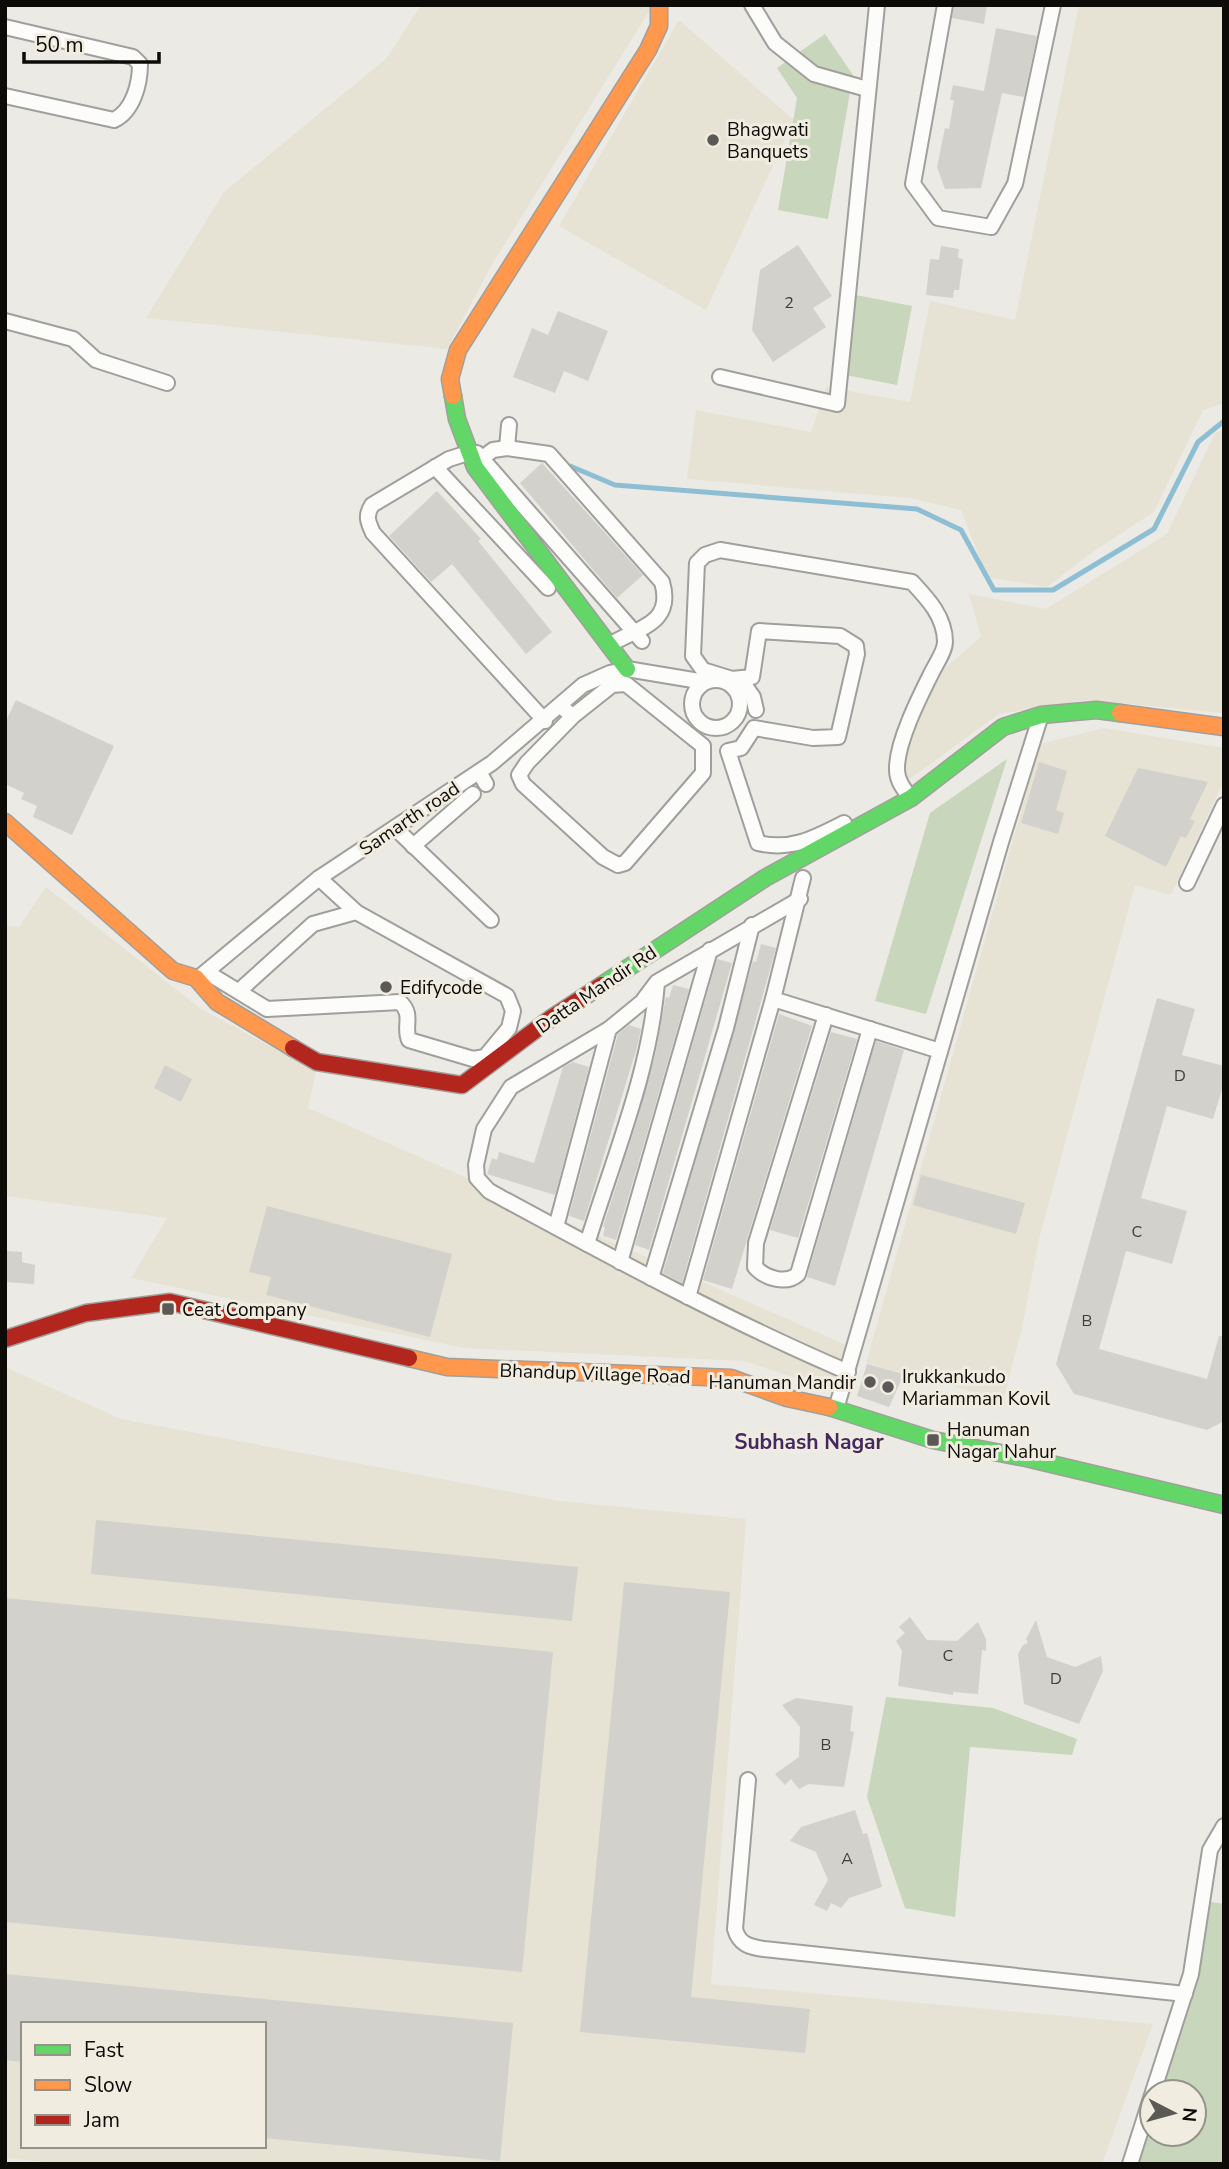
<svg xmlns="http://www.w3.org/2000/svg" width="1229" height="2169" viewBox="0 0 1229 2169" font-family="'Nunito Sans',sans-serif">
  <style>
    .built { fill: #e6e2d4; fill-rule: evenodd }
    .green { fill: #c8d6bc }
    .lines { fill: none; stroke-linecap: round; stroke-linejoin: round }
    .stream { stroke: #8ebed4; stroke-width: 5 }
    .building { fill: #d3d1cc }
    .street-casing { stroke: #a19f9b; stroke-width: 18 }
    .fast-casing { stroke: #a19f9b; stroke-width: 19 }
    .slow-casing { stroke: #a19f9b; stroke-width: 19 }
    .jam-casing { stroke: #a19f9b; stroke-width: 19 }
    .street { stroke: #fcfcfb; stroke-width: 14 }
    .fast { stroke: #63d668; stroke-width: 16 }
    .slow { stroke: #ff974d; stroke-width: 16 }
    .jam { stroke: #b3261e; stroke-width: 16 }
    .poi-dot { fill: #5b5955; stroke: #f0ece0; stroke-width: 2.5 }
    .labels { text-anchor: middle; stroke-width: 6; stroke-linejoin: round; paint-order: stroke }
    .number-label { font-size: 16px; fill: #403e3a }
    .poi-label { font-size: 19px; fill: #0d0b08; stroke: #f0ece0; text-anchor: start }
    .street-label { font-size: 19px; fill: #0d0b08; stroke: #f0ece0 }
    .neighbourhood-label { font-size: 21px; font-weight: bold; fill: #432862; stroke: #f0ece0 }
  </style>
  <rect width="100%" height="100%" fill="#eceae4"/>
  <g class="built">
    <polygon points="421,5 650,5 651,8 491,266 447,349 146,318 224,192 387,58"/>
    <polygon points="1079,5 1224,5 1224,403 1203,410 1154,512 1094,551 1047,587 987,577 961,510 910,498 687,479 696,410 811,432 826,387 910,402 930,301 1015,320"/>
    <polygon points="679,20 794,120 706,310 559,226"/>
    <polygon points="1224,430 1224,713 1086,700 999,714 907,781 900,764 929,682 981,637 969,594 1046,609 1167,534 1215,433"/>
    <polygon points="1104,728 1224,748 1224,780 1171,895 1135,885 1039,1239 1022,1328 1003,1400 866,1363 1040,744"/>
    <polygon points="46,887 201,1009 316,1071 308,1108 846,1345 832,1390 744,1361 464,1348 131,1278 167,1218 5,1196 5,926 19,927"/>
    <path d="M5 1367 121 1419 559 1501 746 1519 711 1984 1153 2024 1102 2164H65L5 2158ZM23 2024H264V2146H23Z"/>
  </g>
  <g class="green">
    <polygon points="825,34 853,75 828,219 778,210 797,98 777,68"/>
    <polygon points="851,294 912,306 897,385 835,373"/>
    <polygon points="1007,759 926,1014 875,1001 930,813"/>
    <polygon points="886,1697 993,1708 1077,1739 1072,1755 970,1747 955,1917 905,1908 867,1797"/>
    <polygon points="1206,1901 1224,1904 1224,2164 1138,2164 1152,2119 1152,2134 1194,2134 1194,2092 1161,2092 1194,1988"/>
  </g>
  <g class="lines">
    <polyline class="stream" points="570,466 615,485 917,509 961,530 994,590 1053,590 1154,529 1198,442 1224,421"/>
  </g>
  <g class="building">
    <polygon points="954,5 987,5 984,24 952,18"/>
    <polygon points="996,28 1037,36 1024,97 1002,93 981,188 945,189 937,167 945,128 949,129 954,100 950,100 953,85 984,91"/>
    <polygon points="798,245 832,296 813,308 826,327 773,362 752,330 760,270"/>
    <polygon points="941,246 959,249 958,258 963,259 959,290 954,290 953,298 926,295 930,259 939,260"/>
    <polygon points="558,311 608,331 588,381 564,371 555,393 513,377 532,328 548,335"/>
    <polygon points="542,463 643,575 617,598 520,483"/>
    <polygon points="437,491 481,539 478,541 552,632 526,654 452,564 431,582 389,536"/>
    <polygon points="16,700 114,746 72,835 33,817 37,806 21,799 24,793 5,784 5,723"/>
    <polygon points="1039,762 1067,771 1056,810 1064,813 1058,834 1021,823"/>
    <polygon points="1138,768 1208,782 1190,819 1195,821 1186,838 1181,836 1166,867 1105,836"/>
    <polygon points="761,944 776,948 682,1283 663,1273 753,961 756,962"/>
    <polygon points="717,959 732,963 649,1250 635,1245"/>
    <polygon points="673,985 689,989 616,1240 603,1236 605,1227 603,1227 638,1118 656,1051 665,1001 666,997 669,998"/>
    <polygon points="1157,998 1195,1009 1182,1055 1224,1066 1224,1083 1213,1119 1167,1106 1141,1198 1187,1211 1172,1264 1126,1251 1099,1349 1207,1379 1219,1336 1224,1336 1224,1421 1207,1430 1074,1394 1056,1364"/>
    <polygon points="779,1014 812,1026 732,1289 703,1280"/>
    <polygon points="629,1025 641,1029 637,1047 584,1221 569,1216 571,1208 618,1034"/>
    <polygon points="831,1032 857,1039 798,1238 770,1230"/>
    <polygon points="876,1041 904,1050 835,1286 807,1277"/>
    <polygon points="573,1062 589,1067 555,1195 487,1174 492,1158 497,1160 499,1152 534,1163 563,1067"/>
    <polygon points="165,1065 192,1079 181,1102 154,1088"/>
    <polygon points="921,1175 1025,1203 1016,1234 913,1205"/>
    <polygon points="267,1206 452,1254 430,1337 266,1295 271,1277 249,1272"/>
    <polygon points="5,1251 22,1252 22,1262 35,1265 34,1284 5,1282"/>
    <polygon points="867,1364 904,1374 889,1407 857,1396"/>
    <polygon points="96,1520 578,1567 572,1621 91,1574"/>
    <polygon points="624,1582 730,1592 691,1997 810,2009 805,2053 580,2032"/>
    <polygon points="5,1598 553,1652 522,1972 5,1922"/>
    <polygon points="910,1617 927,1640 957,1641 978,1622 986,1639 986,1651 982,1650 978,1694 953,1692 953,1695 898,1686 902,1651 896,1641 905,1633 899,1627"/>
    <polygon points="1036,1620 1047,1657 1075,1667 1101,1656 1103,1671 1079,1724 1024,1704 1018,1654 1023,1645 1028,1643 1026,1639"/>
    <polygon points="796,1698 853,1706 850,1731 854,1732 844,1787 809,1784 799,1789 791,1779 785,1785 775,1774 799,1757 800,1727 782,1705"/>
    <polygon points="855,1810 863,1834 867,1833 882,1887 849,1898 841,1908 831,1903 827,1911 814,1905 828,1880 816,1852 790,1841 801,1827"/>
    <polygon points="5,1974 513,2023 500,2161 264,2138 264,2024 23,2024 23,2062 5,2060"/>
  </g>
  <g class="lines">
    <g class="street-casing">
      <g id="street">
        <polyline points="752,5 775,43 814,74 867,89"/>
        <polyline points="945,5 913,184 938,218 991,227 1015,184 1053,5"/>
        <path d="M5 27 133 57 140 64C140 84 133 111 114 120L5 96"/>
        <polyline points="5,321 73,339 96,360 167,383"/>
        <polyline points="720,377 837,404 877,5"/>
        <polyline points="507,448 509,425"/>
        <path d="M468 453 449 459 372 505C365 516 368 522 373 533L545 721"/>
        <polyline points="477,453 642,641"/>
        <path d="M481 459 493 450 507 448 549 454 662 582C674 623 640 627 611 644"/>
        <polyline points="435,467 548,588"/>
        <polyline points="741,680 753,697 756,710"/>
        <circle cx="716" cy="704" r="24"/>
        <polyline points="560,706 573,716 612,685 626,684 703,746 703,773 625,863 618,865 603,857 523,784 519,775 527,763 573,716"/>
        <polyline points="479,772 486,784"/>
        <path d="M844 823C815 838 791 851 758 843L728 751 741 748 754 728 813 738 838 737 857 654 856 646 840 636 759 631 752 677 732 679 703 670 693 656 697 563 705 555 720 550 912 582C928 599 945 617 945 642 945 651 936 664 932 672 920 696 896 743 897 770 897 781 904 790 911 798"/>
        <polyline points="395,828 491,920"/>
        <polyline points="413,846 473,794"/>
        <polyline points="1187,883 1224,805"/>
        <path d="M800 899 657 982 642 1002 609 1029 511 1087 484 1129 476 1165 477 1178 489 1191C607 1255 724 1319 848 1372"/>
        <path d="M208 973 267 1009 400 1002C414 1015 403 1026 409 1040L473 1059 485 1057 509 1028 513 1011 507 996 356 912 319 878"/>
        <polyline points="201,976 319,878 492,763 583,685 610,673 627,669 705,682"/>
        <polyline points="239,991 313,924 356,912"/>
        <polyline points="773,999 940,1051"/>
        <path d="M826 1015 756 1243 755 1267C765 1278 786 1285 798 1274L870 1029"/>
        <polyline points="556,1227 609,1029"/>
        <path d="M587 1244C613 1159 650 1072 657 983"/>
        <polyline points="620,1262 710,950"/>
        <polyline points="651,1278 726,1028 752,925"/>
        <polyline points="688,1297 773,999 803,878"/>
        <polyline points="836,1409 1001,842 1041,715"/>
        <path d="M748 1780 735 1929C739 1944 749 1947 764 1949L1185 1994"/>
        <polyline points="1153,2092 1191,1974 1210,1850 1224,1826"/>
        <polyline points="1130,2164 1152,2095"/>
      </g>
    </g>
    <g class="fast-casing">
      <g id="fast">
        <polyline points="453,396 457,419 475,467 627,669"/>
        <polyline points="602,985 765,878 911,798 1003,727 1041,715 1096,710 1120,713"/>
        <polyline points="829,1407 933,1440 1026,1458 1224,1505"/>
      </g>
    </g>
    <g class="slow-casing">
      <g id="slow">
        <polyline points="453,396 450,379 458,350 648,50 659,26 659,5"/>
        <polyline points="1120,713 1224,727"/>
        <polyline points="5,822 173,971 196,978 217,1002 293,1048"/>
        <polyline points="409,1358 447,1367 731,1378 787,1398 829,1407"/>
      </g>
    </g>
    <g class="jam-casing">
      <g id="jam">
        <polyline points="293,1048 317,1062 462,1085 550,1019 602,985"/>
        <polyline points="5,1339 86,1313 170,1302 409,1358"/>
      </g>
    </g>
    <use href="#street" class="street"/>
    <use href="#fast" class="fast"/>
    <use href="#slow" class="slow"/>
    <use href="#jam" class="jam"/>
  </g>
  <g class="poi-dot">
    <circle cx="713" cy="140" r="7"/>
    <circle cx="386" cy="987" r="7"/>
    <rect x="161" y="1302" width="14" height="14" rx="3.5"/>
    <circle cx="870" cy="1382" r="7"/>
    <circle cx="888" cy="1387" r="7"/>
    <rect x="926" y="1433" width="14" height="14" rx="3.5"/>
  </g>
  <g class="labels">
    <g class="number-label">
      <text x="789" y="308">2</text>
      <text x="1180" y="1081">D</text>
      <text x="1137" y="1237">C</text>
      <text x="1087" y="1326">B</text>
      <text x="948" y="1661">C</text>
      <text x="1056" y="1684">D</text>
      <text x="826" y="1750">B</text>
      <text x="847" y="1864">A</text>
    </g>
    <g class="poi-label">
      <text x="727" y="136">Bhagwati<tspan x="727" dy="22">Banquets</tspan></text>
      <text x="400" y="994">Edifycode</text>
      <text x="182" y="1316">Ceat Company</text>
      <text x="902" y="1383">Irukkankudo<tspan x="902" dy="22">Mariamman Kovil</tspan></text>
      <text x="856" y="1389" text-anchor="end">Hanuman Mandir</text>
      <text x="947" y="1436">Hanuman<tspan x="947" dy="22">Nagar Nahur</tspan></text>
    </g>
    <g class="street-label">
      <text transform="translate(409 818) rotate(-34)" y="7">Samarth road</text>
      <text transform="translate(596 989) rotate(-34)" y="7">Datta Mandir Rd</text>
      <text transform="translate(595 1373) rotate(2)" y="7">Bhandup Village Road</text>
    </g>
    <g class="neighbourhood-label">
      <text x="809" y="1449">Subhash Nagar</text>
    </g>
  </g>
  <rect width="1229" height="2169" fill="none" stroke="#0d0b08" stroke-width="14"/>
  <rect x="21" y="2022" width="245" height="126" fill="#f0ece0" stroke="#95928a" stroke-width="2"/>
  <rect x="35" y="2045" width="35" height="10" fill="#63d668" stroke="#95928a" stroke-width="2"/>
  <text x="84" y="2057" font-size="21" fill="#0d0b08">Fast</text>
  <rect x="35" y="2080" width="35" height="10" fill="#ff974d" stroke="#95928a" stroke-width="2"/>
  <text x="84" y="2092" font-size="21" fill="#0d0b08">Slow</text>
  <rect x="35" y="2115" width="35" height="10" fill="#b3261e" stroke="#95928a" stroke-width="2"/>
  <text x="84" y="2127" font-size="21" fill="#0d0b08">Jam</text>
  <g transform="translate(1173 2113) rotate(96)"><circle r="33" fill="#f0ece0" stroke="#95928a" stroke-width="2"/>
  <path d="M0-5L12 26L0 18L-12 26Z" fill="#5b5955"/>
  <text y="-10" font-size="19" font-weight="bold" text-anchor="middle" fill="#0d0b08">N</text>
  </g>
  <path d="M24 52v10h135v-10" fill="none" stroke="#0d0b08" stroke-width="3.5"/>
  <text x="35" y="52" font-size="21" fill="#0d0b08" stroke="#f0ece0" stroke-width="5" paint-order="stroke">50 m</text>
</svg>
